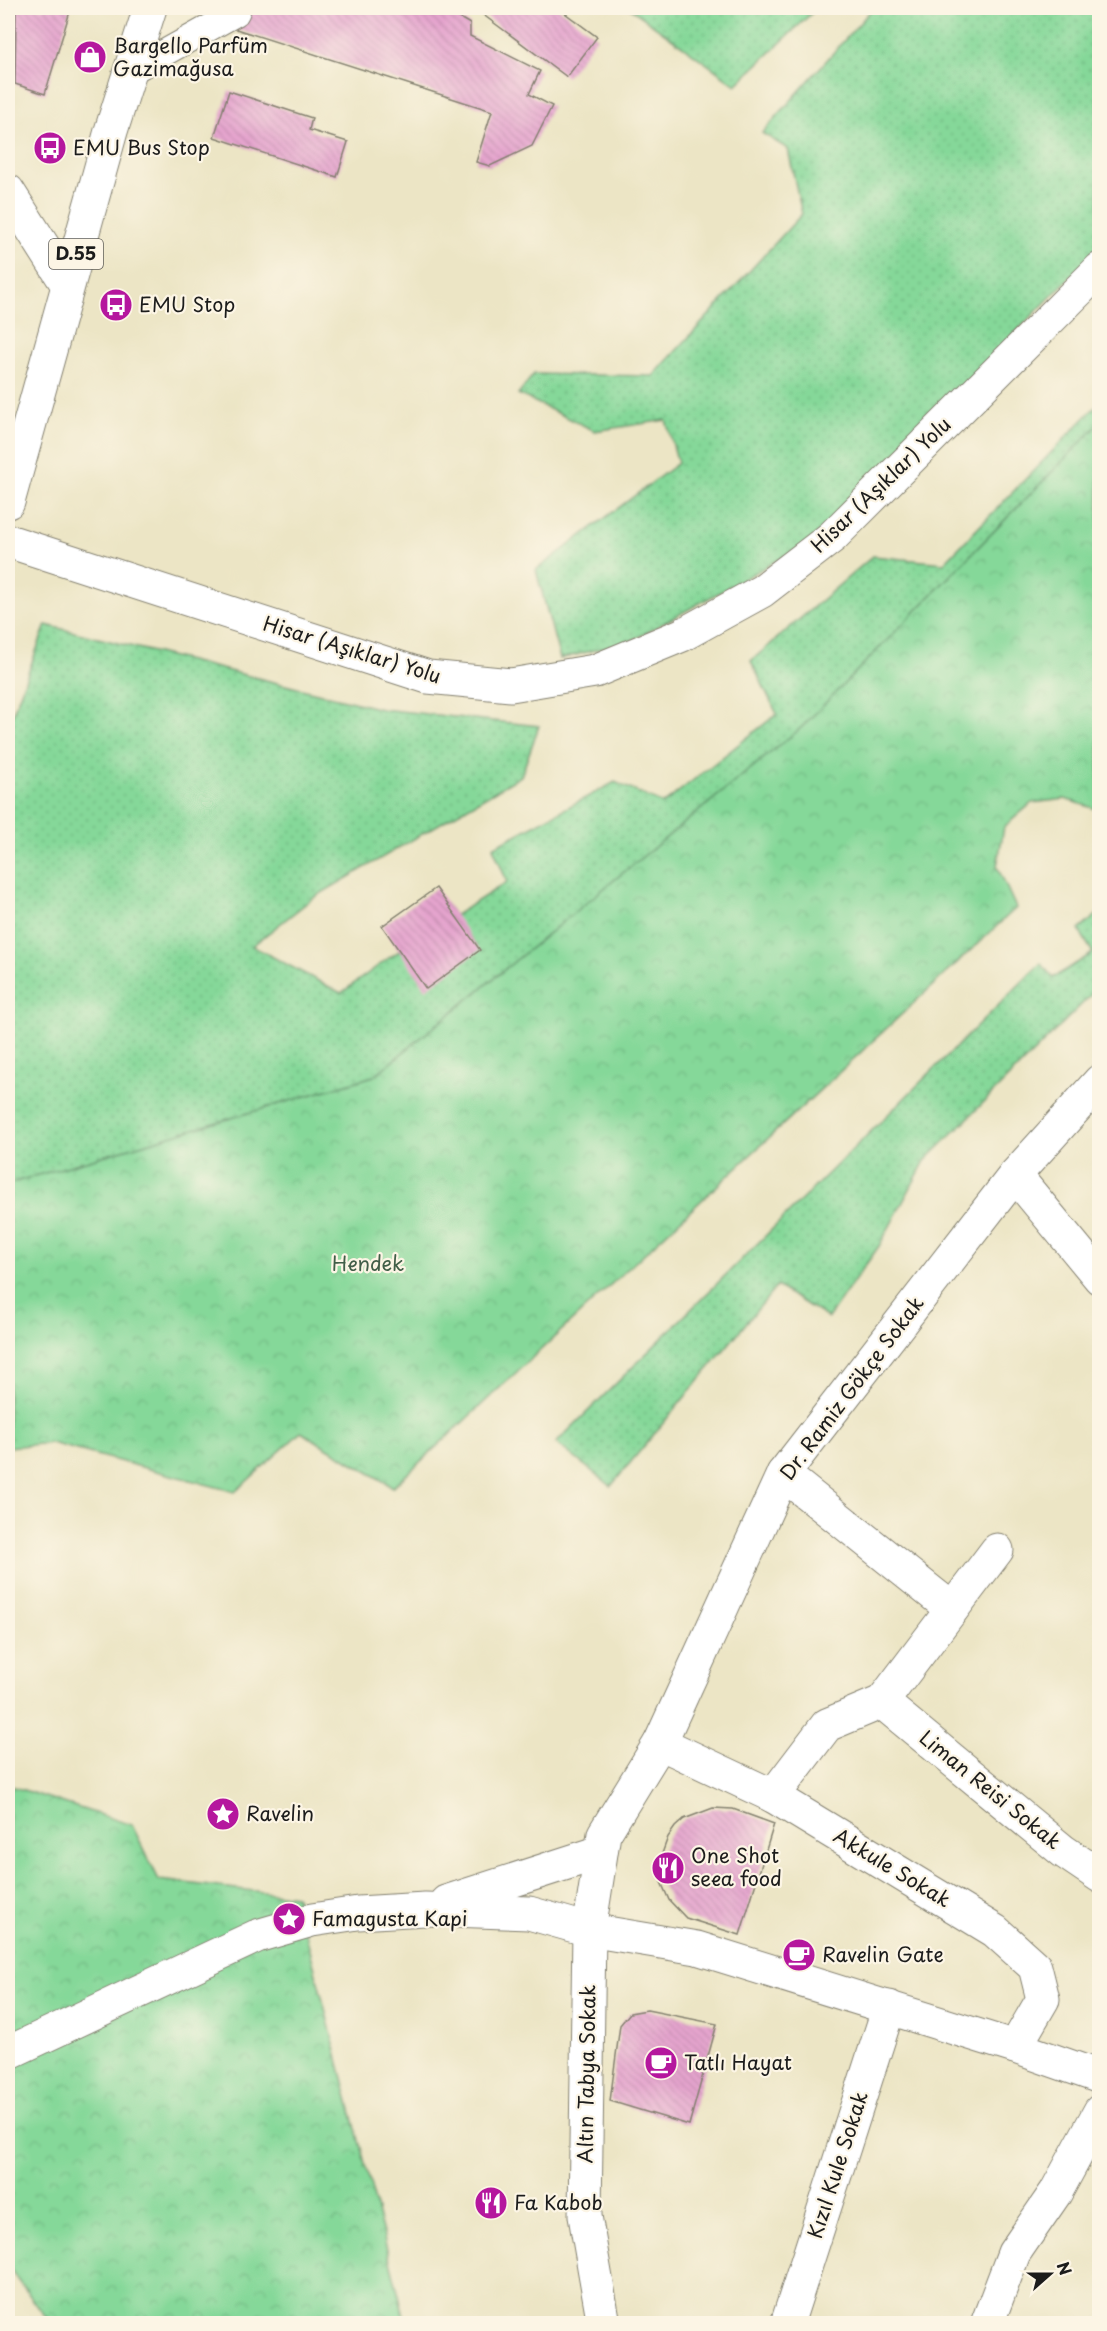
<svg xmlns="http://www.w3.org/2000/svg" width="1107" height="2331" viewBox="0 0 1107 2331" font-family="'Playpen Sans',sans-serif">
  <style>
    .grass { fill: url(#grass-dots); stroke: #507a5a; stroke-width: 1.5 }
    .park { fill: url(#park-crowns); stroke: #507a5a; stroke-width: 1.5 }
    .building { fill: url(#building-back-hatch) }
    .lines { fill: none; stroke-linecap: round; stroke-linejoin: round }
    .service-casing { stroke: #848070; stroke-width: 28 }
    .pedestrian-casing { stroke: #848070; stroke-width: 35 }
    .minor-casing { stroke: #848070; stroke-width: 35 }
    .tertiary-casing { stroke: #848070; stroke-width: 35 }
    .primary-casing { stroke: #848070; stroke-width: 35 }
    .service { stroke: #fff; stroke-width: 26 }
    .pedestrian { stroke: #fff; stroke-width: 33 }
    .minor { stroke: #fff; stroke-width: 33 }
    .tertiary { stroke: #fff; stroke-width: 33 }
    .primary { stroke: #fff; stroke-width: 33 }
    .labels { text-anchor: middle; stroke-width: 4.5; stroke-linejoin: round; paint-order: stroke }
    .shield { fill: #fcf5e5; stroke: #5f5d58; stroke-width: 1.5 }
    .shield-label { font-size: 18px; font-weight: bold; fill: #1c1c1c }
    .poi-label { font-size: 20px; fill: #1c1c1c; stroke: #fcf5e5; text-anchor: start }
    .street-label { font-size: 20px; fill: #1c1c1c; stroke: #fcf5e5 }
    .park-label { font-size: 20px; fill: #415e48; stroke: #fcf5e5 }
  </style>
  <defs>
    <pattern id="grass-dots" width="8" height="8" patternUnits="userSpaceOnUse" patternTransform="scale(1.5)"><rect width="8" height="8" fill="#85d899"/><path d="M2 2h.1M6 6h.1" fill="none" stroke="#72b983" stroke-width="1.8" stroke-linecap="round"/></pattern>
    <pattern id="park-crowns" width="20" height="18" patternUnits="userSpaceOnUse" patternTransform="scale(1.5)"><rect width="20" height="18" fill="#85d899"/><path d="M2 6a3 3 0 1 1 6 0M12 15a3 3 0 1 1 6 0" fill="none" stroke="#72b983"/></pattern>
    <pattern id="building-back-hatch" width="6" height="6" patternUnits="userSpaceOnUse" patternTransform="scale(1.5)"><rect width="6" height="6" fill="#e5a4ce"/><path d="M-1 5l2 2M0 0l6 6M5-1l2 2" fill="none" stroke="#c48db0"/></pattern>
  </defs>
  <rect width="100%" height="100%" fill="#fcf5e5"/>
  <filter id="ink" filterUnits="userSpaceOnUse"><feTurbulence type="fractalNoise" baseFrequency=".0167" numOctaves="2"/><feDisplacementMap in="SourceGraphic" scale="12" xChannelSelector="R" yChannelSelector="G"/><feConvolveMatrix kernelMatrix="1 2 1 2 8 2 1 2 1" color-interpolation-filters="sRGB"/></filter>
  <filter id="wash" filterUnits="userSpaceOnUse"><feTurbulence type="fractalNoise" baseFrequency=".008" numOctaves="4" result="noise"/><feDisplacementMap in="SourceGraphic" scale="24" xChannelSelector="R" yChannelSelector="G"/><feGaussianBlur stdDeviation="1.35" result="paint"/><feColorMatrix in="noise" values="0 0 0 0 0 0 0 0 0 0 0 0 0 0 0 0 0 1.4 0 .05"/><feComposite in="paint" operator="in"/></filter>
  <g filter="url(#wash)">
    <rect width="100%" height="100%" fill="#ece5c5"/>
    <g class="grass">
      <polygon points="630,8 817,8 736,85"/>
      <polygon points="873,8 1099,8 1099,248 807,544 633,640 560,659 536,570 678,463 666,420 595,431 518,394 534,374 653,376 802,214 788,149 762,133"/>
      <polygon points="1099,403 1099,424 802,727 374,1076 8,1184 8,726 46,625 381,709 539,726 521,776 313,898 252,946 341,993 390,957 507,882 493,847 615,782 663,804 777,714 751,661 873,556 944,563"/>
      <polygon points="1099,913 1099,987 925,1161 879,1246 828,1318 777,1286 611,1486 556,1443 1041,963 1053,978 1093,953 1079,930"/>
    </g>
    <g class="park">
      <polygon points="1099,424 1099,810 1065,799 1032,803 1004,827 997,866 1016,908 393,1487 301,1432 235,1492 51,1443 8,1447 8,1184 374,1076 802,727"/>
      <polygon points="8,1785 132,1825 159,1880 296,1896 406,2323 50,2323 8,2266"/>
    </g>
    <g id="blocks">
      <g class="building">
        <polygon points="16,8 71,8 45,94 15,84"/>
        <polygon points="243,8 443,8 470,24 470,36 540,71 529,94 552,106 532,146 490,166 476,162 492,111 236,29"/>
        <polygon points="474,8 558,8 597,37 567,77"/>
        <polygon points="229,91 312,118 309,130 348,142 337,177 214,137"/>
        <polygon points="436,888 480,950 426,989 382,926"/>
        <polygon points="713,1808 733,1809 774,1824 740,1935 686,1918 669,1900 661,1882 659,1862 668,1837 675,1827 684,1819"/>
        <polygon points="647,2010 717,2024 689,2125 610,2101 620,2025 630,2013"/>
      </g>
    </g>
  </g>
  <g filter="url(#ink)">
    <use href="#blocks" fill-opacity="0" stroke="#848070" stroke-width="1.5"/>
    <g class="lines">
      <g class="service-casing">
        <polyline id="service" points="128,73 236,13 238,8"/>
      </g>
      <g class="pedestrian-casing">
        <g id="pedestrian">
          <polyline points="783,1474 952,1609"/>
          <polyline points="882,1702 1063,1851 1100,1876"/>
          <polyline points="882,1702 997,1550"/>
          <polyline points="660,1743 773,1796 995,1931 1035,1967 1043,1999 1015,2047"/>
          <polyline points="773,1796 827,1725 882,1702"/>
          <polyline points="589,1930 697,1948 1015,2047 1100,2077"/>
          <polyline points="787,2324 889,2007"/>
          <polyline points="987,2324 1014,2253 1056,2192 1100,2111"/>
        </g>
      </g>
      <g class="minor-casing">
        <g id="minor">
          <polyline points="8,191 67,284"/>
          <polyline points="8,541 428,677 511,685 595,671 682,635 762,591 832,537 1100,269"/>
          <polyline points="1015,1175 1100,1278"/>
        </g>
      </g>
      <g class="tertiary-casing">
        <g id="tertiary">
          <polyline points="446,1902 601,1852"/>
          <polyline points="8,2053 257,1936 312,1920 358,1913 425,1909 529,1913 589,1930"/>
          <polyline points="604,2324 585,2216 589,1930 604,1834 660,1743 783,1474 1015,1175 1100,1081"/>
        </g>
      </g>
      <g class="primary-casing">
        <polyline id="primary" points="8,502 111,131 150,8"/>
      </g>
      <use href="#service" class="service"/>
      <use href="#pedestrian" class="pedestrian"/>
      <use href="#minor" class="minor"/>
      <use href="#tertiary" class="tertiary"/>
      <use href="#primary" class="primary"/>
    </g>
  </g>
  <defs>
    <g id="shop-disc" transform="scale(1.725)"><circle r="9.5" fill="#b5179e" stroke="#fcf5e5"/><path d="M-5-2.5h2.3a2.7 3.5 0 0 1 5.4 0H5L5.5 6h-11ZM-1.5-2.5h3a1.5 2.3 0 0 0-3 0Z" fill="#fff"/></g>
    <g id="bus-disc" transform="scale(1.725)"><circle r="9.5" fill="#b5179e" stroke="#fcf5e5"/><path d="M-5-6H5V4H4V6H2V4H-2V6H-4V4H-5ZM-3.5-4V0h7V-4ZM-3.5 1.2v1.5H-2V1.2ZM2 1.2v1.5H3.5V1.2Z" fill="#fff"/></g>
    <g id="sight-disc" transform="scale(1.725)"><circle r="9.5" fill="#b5179e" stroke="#fcf5e5"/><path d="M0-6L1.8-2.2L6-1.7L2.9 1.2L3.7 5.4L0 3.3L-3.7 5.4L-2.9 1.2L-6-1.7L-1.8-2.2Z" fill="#fff"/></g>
    <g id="restaurant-disc" transform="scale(1.725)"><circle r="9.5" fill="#b5179e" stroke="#fcf5e5"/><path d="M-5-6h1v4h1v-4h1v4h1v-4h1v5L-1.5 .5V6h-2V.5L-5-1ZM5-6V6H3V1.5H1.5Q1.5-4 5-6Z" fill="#fff"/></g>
    <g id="cafe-disc" transform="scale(1.725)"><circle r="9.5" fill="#b5179e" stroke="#fcf5e5"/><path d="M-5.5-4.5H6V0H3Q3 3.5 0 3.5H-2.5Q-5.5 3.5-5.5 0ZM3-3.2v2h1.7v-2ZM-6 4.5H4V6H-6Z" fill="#fff"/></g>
  </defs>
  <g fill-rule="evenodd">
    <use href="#shop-disc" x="90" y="57"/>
    <use href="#bus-disc" x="50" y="148"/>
    <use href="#bus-disc" x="116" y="305"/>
    <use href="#sight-disc" x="223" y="1814"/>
    <use href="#restaurant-disc" x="668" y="1868"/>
    <use href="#sight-disc" x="289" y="1919"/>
    <use href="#cafe-disc" x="799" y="1955"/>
    <use href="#cafe-disc" x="661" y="2063"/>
    <use href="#restaurant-disc" x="491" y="2203"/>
  </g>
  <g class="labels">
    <rect class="shield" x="49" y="239" width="54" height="30" rx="4.5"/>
    <g class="shield-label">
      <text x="76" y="260">D.55</text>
    </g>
    <g class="poi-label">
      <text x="113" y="53">Bargello Parfüm<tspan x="113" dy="23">Gazimağusa</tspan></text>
      <text x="73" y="155">EMU Bus Stop</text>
      <text x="139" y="312">EMU Stop</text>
      <text x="246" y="1821">Ravelin</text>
      <text x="691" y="1863">One Shot<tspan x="691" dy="23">seea food</tspan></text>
      <text x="312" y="1926">Famagusta Kapi</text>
      <text x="822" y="1962">Ravelin Gate</text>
      <text x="684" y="2070">Tatlı Hayat</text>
      <text x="514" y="2210">Fa Kabob</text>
    </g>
    <g class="street-label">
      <text transform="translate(881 485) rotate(-44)" y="7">Hisar (Aşıklar) Yolu</text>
      <text transform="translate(352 650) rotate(17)" y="7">Hisar (Aşıklar) Yolu</text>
      <text transform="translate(852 1388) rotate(-53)" y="7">Dr. Ramiz Gökçe Sokak</text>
      <text transform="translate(990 1790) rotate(39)" y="7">Liman Reisi Sokak</text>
      <text transform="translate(892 1868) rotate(31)" y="7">Akkule Sokak</text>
      <text transform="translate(587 2074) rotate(-89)" y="7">Altın Tabya Sokak</text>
      <text transform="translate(838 2165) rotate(-72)" y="7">Kızıl Kule Sokak</text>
    </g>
    <g class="park-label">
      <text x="368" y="1271">Hendek</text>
    </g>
  </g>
  <rect width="1107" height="2331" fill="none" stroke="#fcf5e5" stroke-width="30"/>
  <g transform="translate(1050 2274) rotate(69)" stroke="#fcf5e5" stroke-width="4.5" paint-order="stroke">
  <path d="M0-4.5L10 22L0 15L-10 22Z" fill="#1c1c1c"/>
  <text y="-9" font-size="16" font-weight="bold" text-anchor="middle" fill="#1c1c1c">N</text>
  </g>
</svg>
